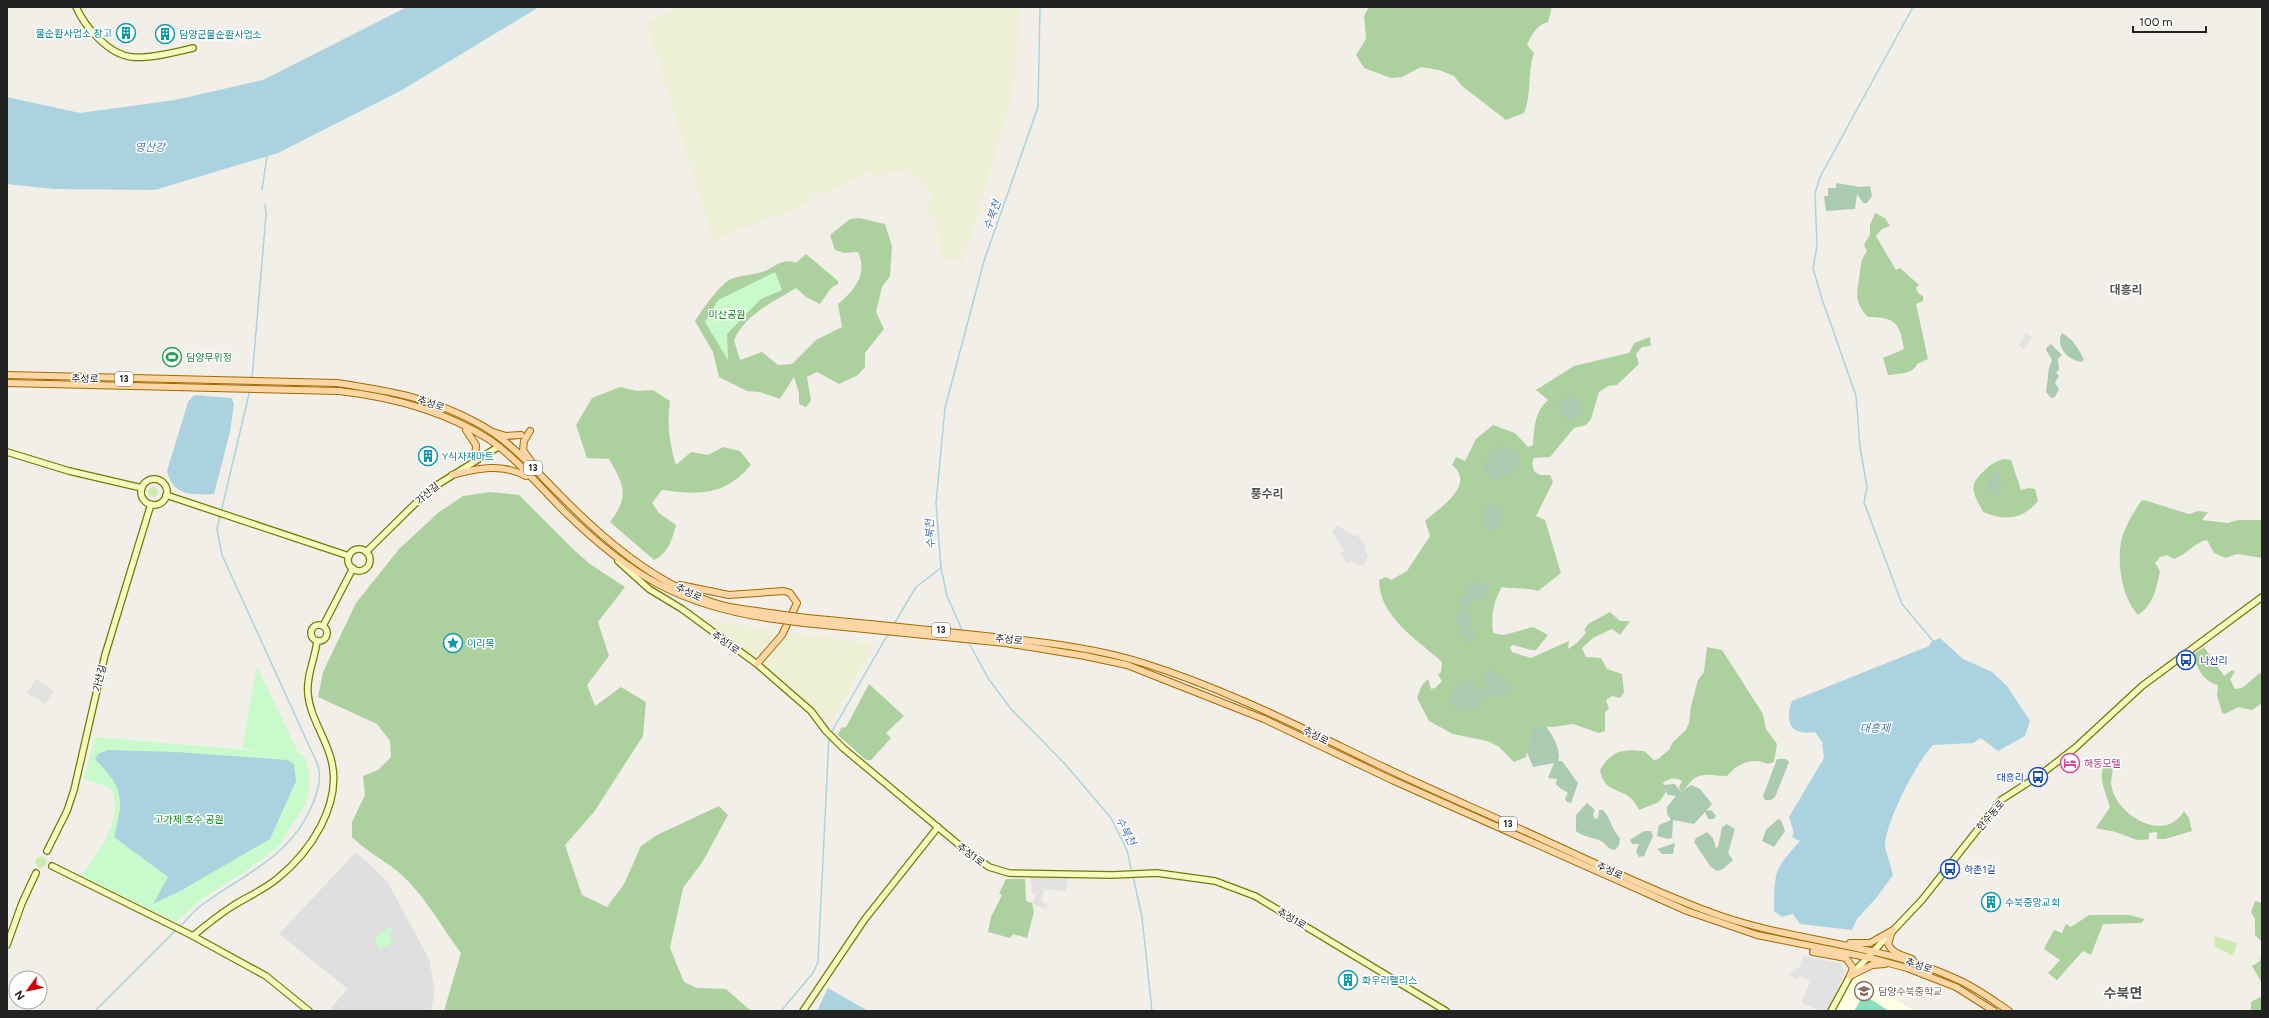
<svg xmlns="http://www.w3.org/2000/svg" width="2269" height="1018" viewBox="0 0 2269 1018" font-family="Figtree,'Noto Sans KR',sans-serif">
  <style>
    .residential { fill: #e0dfdf }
    .education { fill: #ffffe5 }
    .farmland { fill: #eef0d5 }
    .grass { fill: #cdebb0 }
    .forest { fill: #add19e }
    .cemetery { fill: #aacbaf }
    .park { fill: #c8facc }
    .pitch { fill: #88e0be }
    .parking { fill: #e2e2e2 }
    .water { fill: #aad3df }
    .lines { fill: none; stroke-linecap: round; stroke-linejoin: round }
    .stream { stroke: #aad3df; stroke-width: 1.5 }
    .secondary-casing { stroke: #707d05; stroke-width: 8 }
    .primary-casing { stroke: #a06b00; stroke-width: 8 }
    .secondary { stroke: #f7fabf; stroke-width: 5.5 }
    .primary { stroke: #fcd6a4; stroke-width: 6 }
    .primary-bridge-casing { stroke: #a06b00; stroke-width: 8; stroke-linecap: butt }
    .primary-bridge { stroke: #fcd6a4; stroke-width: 6 }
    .labels { text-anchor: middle; stroke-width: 3; stroke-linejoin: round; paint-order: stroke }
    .shield { fill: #fff; stroke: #646464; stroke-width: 1 }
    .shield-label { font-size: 9px; font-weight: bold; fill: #222 }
    .culture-label { font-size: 10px; fill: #0d838f; stroke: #fff; text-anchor: start }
    .park-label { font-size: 10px; fill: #0c8416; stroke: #fff }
    .leisure-label { font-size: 10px; fill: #27864d; stroke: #fff; text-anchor: start }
    .street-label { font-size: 10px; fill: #222; stroke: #fff }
    .transit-label { font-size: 10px; fill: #164399; stroke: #fff; text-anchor: start }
    .hotel-label { font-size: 10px; fill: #b23c85; stroke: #fff; text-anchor: start }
    .education-label { font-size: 10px; fill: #785e54; stroke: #fff; text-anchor: start }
    .water-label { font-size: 11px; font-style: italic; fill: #4a7aab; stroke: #fff }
    .quarter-label { font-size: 12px; font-weight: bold; fill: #555; stroke: #fff }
    .district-label { font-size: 14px; font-weight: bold; fill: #555; stroke: #fff }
  </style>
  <rect width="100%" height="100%" fill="#f2efe9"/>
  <polygon class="residential" points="356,852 387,881 429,959 435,991 431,1011 328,1011 348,989 279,934"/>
  <polygon class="education" points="1860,974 1898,1001 1914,1011 1835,1011 1849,983"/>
  <g class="farmland">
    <polygon points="680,7 1019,7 1018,42 1013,93 963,263 939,257 937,217 930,218 927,213 926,201 933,200 929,189 909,169 875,177 871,170 865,172 848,184 814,195 811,197 814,202 713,240 647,24"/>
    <polygon points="706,619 774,630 775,633 755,660"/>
    <polygon points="788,632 875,644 830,724 761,666"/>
  </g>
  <g class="grass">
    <circle cx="153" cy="492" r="5"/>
    <circle cx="41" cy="862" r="5.5"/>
    <polygon points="2214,936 2237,943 2233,956 2215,947"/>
  </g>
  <g class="forest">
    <path d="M1369 7H1552L1548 22C1536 25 1532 35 1527 45L1534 53C1527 73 1532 94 1524 113L1506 120 1462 86 1454 76 1439 70 1421 67 1402 77 1391 78 1364 68 1356 55 1366 39 1364 16Z"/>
    <path d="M1875 213 1885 218 1890 226 1882 229 1876 236 1896 270 1900 268 1919 285 1916 288 1918 293 1923 296V301L1916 304 1928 359 1917 364C1913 374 1901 373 1891 375H1888L1883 358 1904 349C1900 323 1895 317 1868 317 1852 300 1858 291 1860 271 1862 260 1861 260 1867 251L1864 245 1870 234V225Z"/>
    <path d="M859 218 885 224 892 246 890 276 882 287 876 312 884 329 865 353V367L858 375 839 384 817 372 807 377 811 401 806 407 799 404V393L794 377 780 399 760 392 747 391 719 377 713 352 695 321C702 310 720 284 731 279 741 275 752 275 762 272 775 268 781 257 796 263L806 254 838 281V284L831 288 820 304 806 297 796 288C772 303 747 313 734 340L740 360 762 352 778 365 792 364 816 340 842 327 838 304C855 290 868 274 858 252L844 253 835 250 830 235 850 219Z"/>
    <path d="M1650 337 1651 346 1642 347 1636 354 1639 364 1617 385 1608 386 1599 392 1591 419 1586 425 1574 428 1550 457 1534 458 1532 463 1534 471 1540 475H1550L1553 482 1536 516 1545 520 1561 573 1538 591C1526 587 1515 590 1502 587 1493 602 1491 616 1493 633L1504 635 1533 627 1548 635 1536 650H1531L1513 645 1510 647 1512 652 1531 658 1569 641 1568 649 1577 643 1586 633 1584 630 1588 624 1610 612 1620 621H1630L1620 635 1612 629 1593 638 1582 648 1586 657 1601 658 1607 669 1622 674 1624 692 1620 698 1612 696 1606 700 1609 709 1605 712V731L1599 733 1573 724 1552 727 1533 725 1526 757 1514 762 1498 746 1487 741 1453 734 1429 721 1417 698 1422 685 1428 679 1431 689 1435 688 1442 681 1438 675 1441 672 1442 662C1418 640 1379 617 1379 580L1386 577 1391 580 1407 571 1430 536 1425 521C1439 508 1477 485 1452 465L1456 457 1465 461 1476 439 1493 425 1515 433 1528 447 1533 445C1534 428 1535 411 1548 400L1536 390 1574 366 1629 353 1634 343Z"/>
    <path d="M620 387 637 391 653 390 670 401C667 423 669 443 676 465L691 452 708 455 723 447 740 451 751 465C724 496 700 495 662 490L652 503 659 513 676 525C672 540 668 554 654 560L610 522C630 496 624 485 609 459L587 458 576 425 592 398Z"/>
    <path d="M2004 459 2011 460 2021 490 2029 488 2035 489 2038 501C2023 520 2004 521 1983 512 1973 492 1967 486 1985 470 1991 464 1996 461 2004 459Z"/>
    <path d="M490 492 519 495 573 549 590 564 625 587 598 622 609 656 587 685 595 706 621 687 646 702 643 736 594 812 565 845 582 895 607 907 624 884 641 846 657 835 719 806 728 815 703 861 683 888 670 948 684 982 697 988 726 989 751 1011H444L461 953C441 926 423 892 396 870 382 859 366 851 352 837V822L365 795 363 776 378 770 391 757 390 741 377 724 318 697 323 672 356 603 399 549 438 513 463 496Z"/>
    <path d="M2144 500 2189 514 2198 511 2208 512 2202 520 2228 523 2238 520H2262V558L2237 554 2226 558 2214 553 2207 540C2195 542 2186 555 2174 559L2167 555 2160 557 2155 563 2160 571C2157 587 2153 606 2138 615 2122 597 2117 566 2121 542 2124 527 2133 514 2141 501Z"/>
    <path d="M1707 647 1722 650 1763 714 1766 729 1777 744 1774 762 1768 764C1752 757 1738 763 1727 776 1717 776 1704 772 1695 778 1689 782 1687 788 1681 792L1679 787 1682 781C1675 777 1669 778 1663 783L1666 792 1659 802 1639 810C1627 783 1606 799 1600 770 1612 750 1622 749 1644 751L1654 760 1658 759 1669 750 1673 742 1686 730 1689 723 1691 706 1698 680 1704 672Z"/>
    <path d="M2204 647 2224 676 2232 670 2235 672 2230 679 2235 689 2242 688 2260 673 2262 675V703L2252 710 2238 707 2225 714 2222 713 2217 695 2218 685C2204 682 2196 668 2194 654Z"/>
    <polygon points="869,684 904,716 886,733 891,738 871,760 866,760 838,735 841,728 846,727"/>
    <path d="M2108 763 2113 765C2113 776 2109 781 2113 792 2123 819 2166 842 2184 811L2189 818 2192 831 2165 839H2157V832L2149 833V839C2133 842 2132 837 2118 833 2111 830 2103 830 2096 828L2110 807C2107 794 2094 772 2108 763Z"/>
    <polygon points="1006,879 1025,879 1026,901 1032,903 1034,912 1027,938 1013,934 1010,938 988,932 991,917 1002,895 999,894"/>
    <polygon points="2255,901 2262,903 2262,942 2255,935 2255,919 2251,912"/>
    <polygon points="2089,915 2129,915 2145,919 2141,923 2103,924 2091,955 2083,951 2057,980 2048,973 2060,960 2044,949 2054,930 2062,933 2066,924 2071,927"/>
    <polygon points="2262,952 2262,983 2252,966 2260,961"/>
    <polygon points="2262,996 2262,1011 2251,1011 2251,1002"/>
  </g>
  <g class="cemetery">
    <polygon points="1836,183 1860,187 1870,186 1872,196 1867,203 1863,203 1857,194 1855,209 1826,211 1824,196 1828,196 1828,188 1836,188"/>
    <path d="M2062 333C2073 339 2079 349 2084 360L2081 362C2068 360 2055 347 2062 333Z"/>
    <polygon points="2051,344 2062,355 2058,359 2059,370 2056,372 2059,376 2055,383 2059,389 2055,397 2051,398 2046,392 2049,368 2052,360 2046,350 2047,347"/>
    <polygon points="1570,393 1574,394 1583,409 1581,415 1575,422 1572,419 1567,422 1565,416 1561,416 1558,413 1563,409 1558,408 1557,405"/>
    <path d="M1502 445 1516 450 1520 455 1517 470 1494 482 1484 470C1485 457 1491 451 1502 445Z"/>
    <path d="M1998 470 2000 472C2002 482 2003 490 1996 497 1984 492 1988 481 1992 472Z"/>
    <path d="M1492 505 1504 509C1503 520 1501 526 1491 531L1485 530C1479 522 1482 513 1487 506Z"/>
    <polygon points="1472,581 1490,584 1481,603 1473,598 1465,608 1467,614 1472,618 1469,627 1472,629 1475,638 1472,642 1466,643 1466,639 1459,636 1462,626 1455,623 1462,606 1460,602 1461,596 1467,593 1464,590 1469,582"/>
    <path d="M1488 667 1509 685 1513 691 1506 695 1491 697 1478 703 1476 709C1465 711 1453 711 1447 700L1454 694 1452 690 1455 686 1473 681 1477 690 1487 688 1483 680Z"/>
    <path d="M1533 725 1546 726C1552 735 1562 750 1558 761H1562L1578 783 1571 803 1567 802 1565 799 1568 793 1560 788 1556 784 1557 779 1548 778 1554 763 1533 767 1527 752Z"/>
    <polygon points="1777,759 1786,759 1789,762 1775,797 1771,800 1765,800 1763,796"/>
    <polygon points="1675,784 1681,792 1691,785 1700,789 1712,804 1706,811 1711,810 1716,816 1714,819 1708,819 1705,812 1694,824 1673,820 1672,838 1668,839 1657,836 1659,825 1671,820 1667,814 1667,807 1676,796 1668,795 1663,785"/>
    <path d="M1587 803 1595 810 1593 814 1594 818 1598 819 1599 810H1603C1611 818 1612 831 1620 838L1619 845 1615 850C1608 849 1608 847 1604 843 1596 837 1584 838 1576 831V815Z"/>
    <polygon points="1778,819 1781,820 1785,831 1774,847 1762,841 1766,830"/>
    <polygon points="1727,824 1735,829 1728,853 1733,860 1723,869 1717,871 1710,866 1694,842 1696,838 1707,832 1713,838 1716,848 1718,847 1722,827"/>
    <polygon points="1644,831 1651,831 1653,836 1644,856 1639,857 1636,852 1639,844 1632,844 1630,840"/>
    <polygon points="1675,843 1673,854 1662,854 1657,849"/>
  </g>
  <g class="park">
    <polygon points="775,272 782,290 761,299 727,334 728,360 705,322 718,300"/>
    <path d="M258 669 299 754H303L310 776 309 791 305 805 278 847 243 873 204 897 176 922 81 876C99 849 123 823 112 789L84 778 95 737 271 752 242 748 256 671Z"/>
    <polygon points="389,927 393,927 390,934 392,943 380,949 375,942 378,935"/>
  </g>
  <polygon class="pitch" points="1864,995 1889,1011 1854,1011"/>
  <g class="parking">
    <polygon points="2026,333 2032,337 2024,349 2018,345"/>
    <polygon points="1338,526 1354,536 1356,534 1367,547 1364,550 1368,555 1363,567 1351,561 1347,563 1340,554 1344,551 1332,531"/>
    <polygon points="36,679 54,691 45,704 27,693"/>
    <polygon points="1068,877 1066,891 1044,889 1044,883 1042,902 1047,904 1046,909 1033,904 1035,895 1032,894 1031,878"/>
    <polygon points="1803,956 1840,963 1846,971 1827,1011 1820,1011 1801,1003 1810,981 1799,976 1798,979 1789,975 1800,966"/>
  </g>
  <g class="water">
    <polygon points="407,7 539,7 402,90 278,153 155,190 54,189 7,184 7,97 80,113 175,100 263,80"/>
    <path d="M194 395 231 398 234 403 230 432 214 494C192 495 173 496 167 471L188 402Z"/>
    <path d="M1940 638 1963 659 1992 672 2007 686 2030 721 2025 736 1998 751 1981 738 1973 743 1933 745C1916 763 1888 818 1885 843 1884 849 1892 867 1893 875L1877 897 1857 919 1852 930 1800 924 1793 914 1782 917 1774 911C1775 871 1773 871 1800 841L1792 837 1794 833 1789 817 1824 758 1822 742 1815 732C1791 736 1784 723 1792 701L1929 646 1931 642Z"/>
    <path d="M108 750 177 752 287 760 294 764 296 781 270 839 182 890 153 904 168 877 114 837C124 798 124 789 95 759L98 754Z"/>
    <polygon points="828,988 868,1011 817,1011"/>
  </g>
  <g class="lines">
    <g class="stream">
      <polyline points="1913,7 1820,177 1815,193 1817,246 1813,268 1821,296 1856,396 1860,447 1867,487 1864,502 1902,604 1933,641"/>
      <polyline points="262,190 267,156"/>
      <polyline points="252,378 266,215 265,204"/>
      <polyline points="894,624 916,587 941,568"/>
      <polyline points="963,632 947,596 941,568 936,503 945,408 984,261 1038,107 1040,7"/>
      <polyline points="968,641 988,678 1011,709 1064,763 1111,818 1127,850 1132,873"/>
      <polyline points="831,733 888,634"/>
      <polyline points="1133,876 1142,917 1152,1011"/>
      <path d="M179 928C185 921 191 914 198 908 242 874 291 859 313 803 317 793 321 781 319 770 318 764 314 756 311 750L222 555 217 529 250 390"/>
      <polyline points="95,1011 176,930"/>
      <polyline points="781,1011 813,973 818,962 829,736"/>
    </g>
    <g class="secondary-casing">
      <g id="secondary">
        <path d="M76 7C85 27 109 55 132 57 149 59 176 52 193 48"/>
        <polyline points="7,452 69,471 142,488"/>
        <circle cx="154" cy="492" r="13"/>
        <polyline points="166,495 349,556"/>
        <circle cx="359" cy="560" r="11"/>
        <polyline points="366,552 429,490 498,447"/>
        <polyline points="618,561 649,589 682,609 757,664 811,711 826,731 843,748 958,844 989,867 1009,873 1112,875 1157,873 1215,881 1255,896 1446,1011"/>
        <circle cx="319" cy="633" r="8"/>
        <polyline points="323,626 353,568"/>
        <polyline points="47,851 67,811 74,790 105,655 151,504"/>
        <path d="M52 866 193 936C206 925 220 914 234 905 249 896 265 889 278 878 310 852 341 806 332 763 327 739 310 718 308 694 306 676 315 659 317 641"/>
        <polyline points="193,936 266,976 309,1011"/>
        <polyline points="7,945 22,903 36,873"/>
        <polyline points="803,1011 865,919 938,827"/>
        <polyline points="1831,1011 1850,976 1922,900 2001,800 2040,775 2075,748 2142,686 2262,597"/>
      </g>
    </g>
    <g class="primary-casing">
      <g id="primary">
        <path d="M7 375 337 383C390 391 433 398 481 425 511 442 534 469 558 493 600 536 649 579 706 600 728 609 754 610 777 614"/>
        <path d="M7 383 339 391C392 397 445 411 490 440 516 458 541 488 564 511 630 576 681 606 774 619"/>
        <polyline points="466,430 476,445 475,461"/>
        <polyline points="530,431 524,441 523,450 533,464"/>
        <polyline points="493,432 506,436 521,435"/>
        <path d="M452 475C478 468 501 463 526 476"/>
        <polyline points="680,585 729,595 784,591 790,593 797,603 782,635 757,664"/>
        <path d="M807 618C873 624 939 631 1004 638 1050 643 1099 649 1143 663 1223 688 1298 726 1373 762 1429 789 1486 813 1542 839 1597 864 1651 890 1707 911 1787 942 1876 942 1954 978 1974 986 1991 999 2009 1011"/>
        <polyline points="804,623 1005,643 1085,656 1127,665 1264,719 1392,780 1687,911 1757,935 1866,957 1907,968 1956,987 1994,1011"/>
        <path d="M1892 931 1888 944C1893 954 1902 955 1912 959"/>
        <polyline points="1850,943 1870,943 1893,930"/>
        <polyline points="1813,952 1846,958 1853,968 1850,976"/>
        <polyline points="1850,976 1872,965 1885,964"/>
      </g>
    </g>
    <use href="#secondary" class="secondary"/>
    <use href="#primary" class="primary"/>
    <g class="primary-bridge-casing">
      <g id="primary-bridge">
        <polyline points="777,614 807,618"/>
        <polyline points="774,619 804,623"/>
      </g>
    </g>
    <use href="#primary-bridge" class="primary-bridge"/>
  </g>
  <defs>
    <g id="building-ring" transform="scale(1)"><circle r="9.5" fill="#fff" stroke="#0f9aa8" stroke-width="1.5"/><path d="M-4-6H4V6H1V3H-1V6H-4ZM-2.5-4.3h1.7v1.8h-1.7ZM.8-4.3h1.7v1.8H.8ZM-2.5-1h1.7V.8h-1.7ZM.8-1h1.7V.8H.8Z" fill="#0f9aa8"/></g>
    <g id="stadium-ring" transform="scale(1)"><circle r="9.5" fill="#fff" stroke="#2e9e5b" stroke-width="1.5"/><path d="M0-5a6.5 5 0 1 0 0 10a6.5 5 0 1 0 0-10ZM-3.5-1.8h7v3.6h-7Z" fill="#2e9e5b"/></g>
    <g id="sight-ring" transform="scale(1)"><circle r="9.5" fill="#fff" stroke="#0f9aa8" stroke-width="1.5"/><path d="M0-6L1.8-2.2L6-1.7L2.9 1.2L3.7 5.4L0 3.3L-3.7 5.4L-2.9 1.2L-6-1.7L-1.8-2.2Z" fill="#0f9aa8"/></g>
    <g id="bus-ring" transform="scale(1)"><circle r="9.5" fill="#fff" stroke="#1a4fb4" stroke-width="1.5"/><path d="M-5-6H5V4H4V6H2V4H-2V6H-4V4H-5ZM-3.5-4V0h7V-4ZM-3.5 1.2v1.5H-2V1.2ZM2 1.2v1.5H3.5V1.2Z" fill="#1a4fb4"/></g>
    <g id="hotel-ring" transform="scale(1)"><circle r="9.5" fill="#fff" stroke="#d1479c" stroke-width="1.5"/><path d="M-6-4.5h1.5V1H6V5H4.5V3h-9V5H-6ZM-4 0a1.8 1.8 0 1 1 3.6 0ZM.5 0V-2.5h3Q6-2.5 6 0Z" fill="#d1479c"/></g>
    <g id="school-ring" transform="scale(1)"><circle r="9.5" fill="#fff" stroke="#8d6e63" stroke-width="1.5"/><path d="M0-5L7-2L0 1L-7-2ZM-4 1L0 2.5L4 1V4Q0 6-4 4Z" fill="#8d6e63"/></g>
  </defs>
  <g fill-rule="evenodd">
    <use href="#building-ring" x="126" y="33"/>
    <use href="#building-ring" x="165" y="34"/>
    <use href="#stadium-ring" x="172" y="357"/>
    <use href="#building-ring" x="428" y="456"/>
    <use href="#sight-ring" x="453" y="643"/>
    <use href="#bus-ring" x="2186" y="660"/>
    <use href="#hotel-ring" x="2070" y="763"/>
    <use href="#bus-ring" x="2038" y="777"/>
    <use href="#bus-ring" x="1950" y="869"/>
    <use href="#building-ring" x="1991" y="902"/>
    <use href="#building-ring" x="1348" y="980"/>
    <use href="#school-ring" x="1864" y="991"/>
  </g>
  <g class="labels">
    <g class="shield">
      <rect x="115" y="372" width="18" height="14" rx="3"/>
      <rect x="524" y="461" width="18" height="14" rx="3"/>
      <rect x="932" y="623" width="18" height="14" rx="3"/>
      <rect x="1499" y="817" width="18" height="14" rx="3"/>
    </g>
    <g class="shield-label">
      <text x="124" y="382">13</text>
      <text x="533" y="471">13</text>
      <text x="941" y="633">13</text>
      <text x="1508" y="827">13</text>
    </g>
    <g class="culture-label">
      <text x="112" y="37" text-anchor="end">물순환사업소 창고</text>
      <text x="179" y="38">담양군물순환사업소</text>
      <text x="442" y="460">Y식자재마트</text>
      <text x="467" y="647">이리목</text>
      <text x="2005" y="906">수북중앙교회</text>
      <text x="1362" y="984">화우리팰리스</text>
    </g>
    <g class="park-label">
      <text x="727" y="318">미산공원</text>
      <text x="189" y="823">고가제 호수 공원</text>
    </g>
    <g class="leisure-label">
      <text x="186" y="361">담양무위정</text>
    </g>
    <g class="street-label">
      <text transform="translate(85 378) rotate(1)" y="4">추성로</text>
      <text transform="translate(431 403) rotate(18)" y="4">추성로</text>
      <text transform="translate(427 493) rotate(-40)" y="4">가산길</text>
      <text transform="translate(689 592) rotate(26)" y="4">추성로</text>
      <text transform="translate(1009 639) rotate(6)" y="4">추성로</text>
      <text transform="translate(726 642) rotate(36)" y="4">추성1로</text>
      <text transform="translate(99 678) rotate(-77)" y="4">가산길</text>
      <text transform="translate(1316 735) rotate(27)" y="4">추성로</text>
      <text transform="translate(1990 815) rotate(-49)" y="4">한수동로</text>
      <text transform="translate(971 854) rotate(37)" y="4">추성1로</text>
      <text transform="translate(1610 870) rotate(24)" y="4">추성로</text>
      <text transform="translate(1292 918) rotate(30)" y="4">추성1로</text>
      <text transform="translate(1919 965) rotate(18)" y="4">추성로</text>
    </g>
    <g class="transit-label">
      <text x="2200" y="664">나산리</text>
      <text x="2024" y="781" text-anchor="end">대흥리</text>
      <text x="1964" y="873">하촌1길</text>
    </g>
    <g class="hotel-label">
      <text x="2084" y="767">해동모텔</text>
    </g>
    <g class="education-label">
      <text x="1878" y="995">담양수북중학교</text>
    </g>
    <g class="water-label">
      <text x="150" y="151">영산강</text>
      <text transform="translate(992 215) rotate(-70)" y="4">수북천</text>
      <text transform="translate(930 534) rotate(-94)" y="4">수북천</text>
      <text x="1875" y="732">대흥제</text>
      <text transform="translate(1126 831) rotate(63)" y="4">수북천</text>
    </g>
    <g class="quarter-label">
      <text x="2126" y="294">대흥리</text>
      <text x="1267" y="498">풍수리</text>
    </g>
    <g class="district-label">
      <text x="2123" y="998">수북면</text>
    </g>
  </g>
  <rect width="2269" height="1018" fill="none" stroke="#222222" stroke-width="16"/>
  <g transform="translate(28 990) rotate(237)"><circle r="19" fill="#ffffff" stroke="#a7a7a7"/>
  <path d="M0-3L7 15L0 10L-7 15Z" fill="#d40000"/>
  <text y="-6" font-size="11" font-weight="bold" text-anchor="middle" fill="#222222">N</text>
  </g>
  <path d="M2133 26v6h73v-6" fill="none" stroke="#222222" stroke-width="2"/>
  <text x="2139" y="26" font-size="12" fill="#222222" stroke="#ffffff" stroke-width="3" paint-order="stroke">100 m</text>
</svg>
